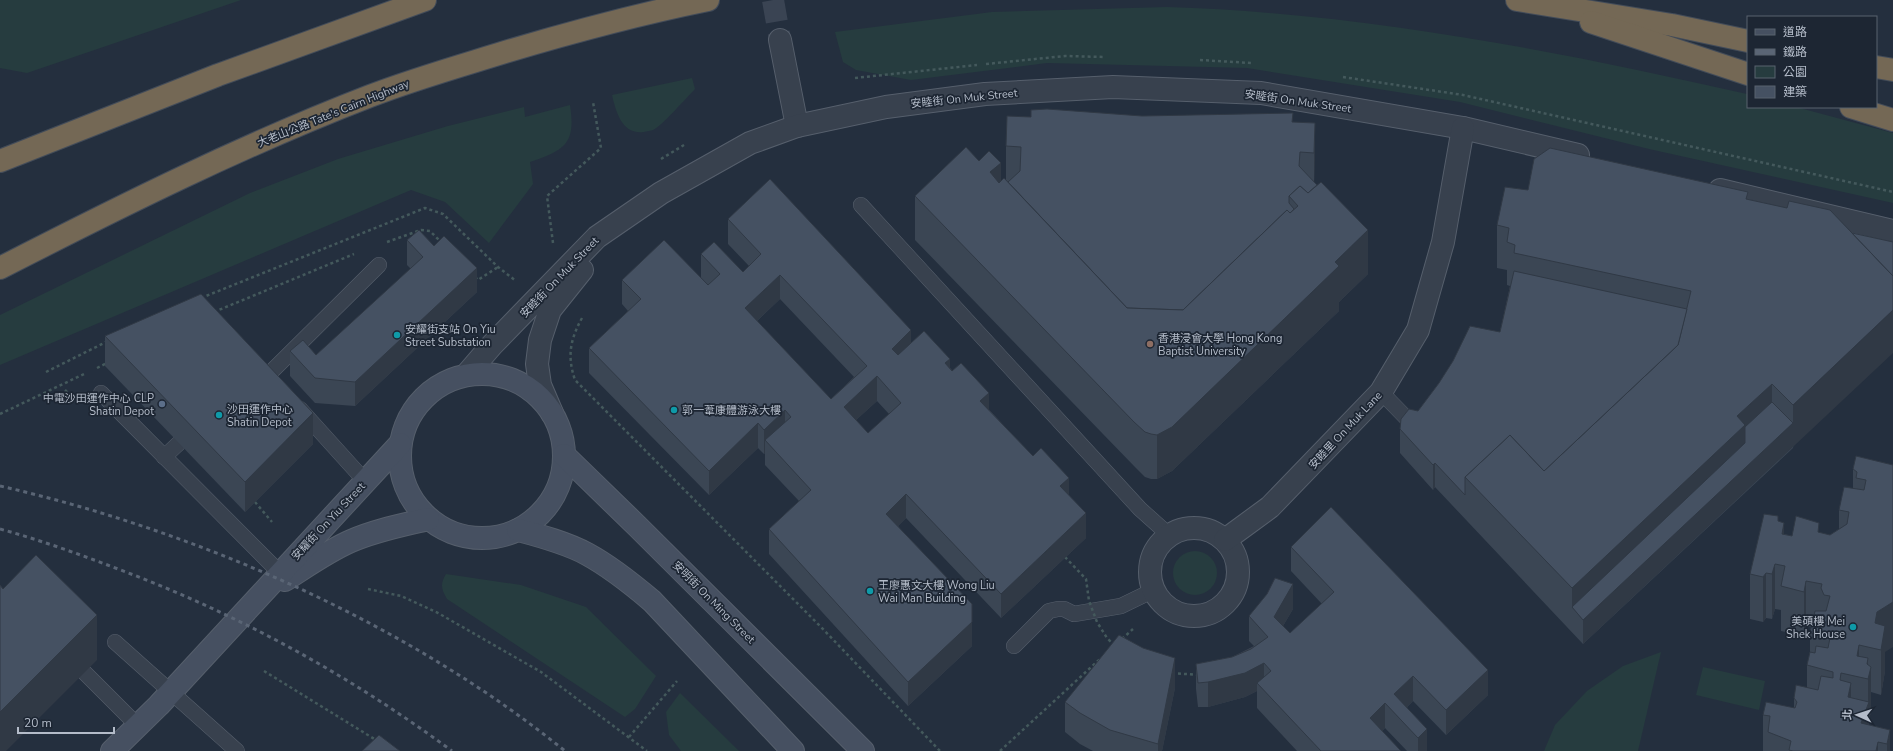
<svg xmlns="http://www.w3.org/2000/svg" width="1893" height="751" viewBox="0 0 1893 751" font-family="'Nunito Sans','Noto Sans TC',sans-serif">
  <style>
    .green { fill: #263c3f }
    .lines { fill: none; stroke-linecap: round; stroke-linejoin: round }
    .street-tunnel { stroke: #3a4453; stroke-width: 22; stroke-dasharray: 22 11; stroke-linecap: butt }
    .lane-casing { stroke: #565f6c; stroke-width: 16 }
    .street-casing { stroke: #565f6c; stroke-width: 24 }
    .secondary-casing { stroke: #565f6c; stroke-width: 24 }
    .highway-casing { stroke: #434c59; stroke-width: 24 }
    .path { stroke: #44595c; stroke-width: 2.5; stroke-dasharray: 3 3; stroke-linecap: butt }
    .lane { stroke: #38414e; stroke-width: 15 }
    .street { stroke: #38414e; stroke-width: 22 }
    .secondary { stroke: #465061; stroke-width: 22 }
    .highway { stroke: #746855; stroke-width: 22 }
    .rail { stroke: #5a6575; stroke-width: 3; stroke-dasharray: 4 4; stroke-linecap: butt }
    .path-bridge { stroke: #44595c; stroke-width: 2.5; stroke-dasharray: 3 3; stroke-linecap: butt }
    .wall { fill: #3b4654; fill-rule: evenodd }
    .shaded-wall { fill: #303945 }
    .building { fill: #455162; stroke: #303945; fill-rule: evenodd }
    .culture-dot { fill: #0f9aa8; stroke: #1d2633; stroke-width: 1.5 }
    .education-dot { fill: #8d6e63; stroke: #1d2633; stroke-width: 1.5 }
    .service-dot { fill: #5c6f8a; stroke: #1d2633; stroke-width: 1.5 }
    .labels { text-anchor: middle; stroke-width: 3.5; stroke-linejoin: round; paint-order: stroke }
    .street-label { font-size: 11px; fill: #b4bcc9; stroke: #1d2633 }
    .poi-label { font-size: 11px; fill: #b4bcc9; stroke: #1d2633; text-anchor: start }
  </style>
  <rect width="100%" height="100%" fill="#242f3e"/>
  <g class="green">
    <polygon points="0,0 241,0 27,73 0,68"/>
    <path d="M1167 7C1363 13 1557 51 1747 94L1748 107H1796L1893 133V203L1649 149 1460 102 1247 68 1047 63 911 80 856 70 843 62 835 32 992 12Z"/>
    <path d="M692 78 695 89C686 98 662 126 653 130 651 131 646 131 644 132 622 135 616 112 612 95Z"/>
    <path d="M570 105C576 144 565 150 530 162L533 184 489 243 445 202 411 190 0 365V315L250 193 338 159 448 126 524 107 525 117Z"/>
    <circle cx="1195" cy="573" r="22"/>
    <path d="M446 574 521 585 586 607 656 676 635 709 625 717 447 599C441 589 440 584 446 574Z"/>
    <polygon points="1661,652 1638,751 1544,751 1555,725 1587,691 1623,666"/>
    <polygon points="1703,667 1765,681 1759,710 1696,695"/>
    <polygon points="680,693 739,751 681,751 669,735 666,712"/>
  </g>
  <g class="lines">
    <polyline class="street-tunnel" points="773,0 780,40"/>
    <g class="lane-casing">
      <g id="lane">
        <polyline points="861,205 1140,509 1169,535"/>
        <polyline points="268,375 379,265"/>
        <polyline points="1381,392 1418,430"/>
        <polyline points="101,393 280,573"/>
        <polyline points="300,409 365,481"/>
        <polyline points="164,457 179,443"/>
        <polyline points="115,642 237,751"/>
        <polyline points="1014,646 1049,611 1058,609 1064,609 1074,614 1121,606 1154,590"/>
        <polyline points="84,672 138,726"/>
      </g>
    </g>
    <g class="street-casing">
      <g id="street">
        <polyline points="780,40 797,126"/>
        <polyline points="1720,190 1893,231"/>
        <polyline points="467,374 492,345 597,237 661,193 750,143 797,126 886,107 985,94 1113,87 1261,93 1463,128 1578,155"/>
        <polyline points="552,413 540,385 537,364 540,340 550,310 582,270"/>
        <circle cx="1194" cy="572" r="44"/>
        <polyline points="1225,540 1270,507 1381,392 1418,330 1443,242 1463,128"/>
      </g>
    </g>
    <g class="secondary-casing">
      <g id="secondary">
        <circle cx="482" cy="456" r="82"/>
        <polyline points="564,455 637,526 863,751"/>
        <path d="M518 530C541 536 567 543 587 554 611 567 632 584 652 601L793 751"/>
        <path d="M285 580C307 566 328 551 351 541 376 530 403 525 428 519"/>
        <polyline points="112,751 159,705 400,444"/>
      </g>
    </g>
    <g class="highway-casing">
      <g id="highway">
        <polyline points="1517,0 1672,25 1748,41"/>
        <polyline points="1591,22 1748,74"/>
        <polyline points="1876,67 1893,70"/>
        <polyline points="1851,107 1893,120"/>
        <polyline points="0,161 218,75 425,0"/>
        <path d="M0 268C121 206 243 145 370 96 414 79 460 66 505 52 572 32 639 14 708 0"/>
      </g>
    </g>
    <g class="path">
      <polyline points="1200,60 1251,63"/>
      <polyline points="986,64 1065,56 1105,57"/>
      <polyline points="1343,77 1463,95 1893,192"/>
      <polyline points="855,78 977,65"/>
      <polyline points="661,159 684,145"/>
      <polyline points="387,242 421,230 430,231 441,242"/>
      <polyline points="553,243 547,196 601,148 593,102"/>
      <polyline points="475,277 478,280 498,267"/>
      <polyline points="201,298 425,208 443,214 498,267 516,281"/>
      <polyline points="214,312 354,254"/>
      <path d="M582 318C570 340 567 356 575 380L820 626 940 751"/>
      <polyline points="97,368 107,363"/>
      <polyline points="46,372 108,341"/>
      <polyline points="65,390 77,402"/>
      <polyline points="0,414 84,374"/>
      <polyline points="255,502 272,522"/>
      <polyline points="368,589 401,596 438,613 541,672 647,751"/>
      <polyline points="1122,639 1133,629"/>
      <polyline points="264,671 376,740"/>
      <polyline points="629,737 677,681"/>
      <polyline points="1000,751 1101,658"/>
    </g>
    <use href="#lane" class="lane"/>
    <use href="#street" class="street"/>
    <use href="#secondary" class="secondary"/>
    <use href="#highway" class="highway"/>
    <g class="rail">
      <path d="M0 486C197 531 407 623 565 751"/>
      <path d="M0 529C40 540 79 554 118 569 238 614 349 675 452 751"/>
    </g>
    <g class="path-bridge">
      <polyline points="1065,557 1086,579 1089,601 1097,622 1107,638 1114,645"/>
      <polyline points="1172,673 1199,675"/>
    </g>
  </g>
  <g class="wall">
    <polygon points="1142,116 1315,123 1314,182 1368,274 1339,302 1339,311 1172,471 1157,479 1151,479 1145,477 1134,466 915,240 915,196 979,161 1001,181 1006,180 1006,146 1031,117"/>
    <polygon points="1528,190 1748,199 1787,208 1830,210 1793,448 1583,644 1435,487 1433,490 1400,453 1400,429 1418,411 1439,383 1453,361 1500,332 1510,286 1507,285 1507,270 1497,268 1497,225"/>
    <path d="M728 219 950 368 1069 495 1086 538 1001 618 906 518 898 526 972 628V646L908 706 769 554V529L799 501 765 465V453L764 454 758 448 709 495 589 373V348L628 311 622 304V280L701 278V254L743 272 749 266 728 244ZM780 299 854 377 831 399 757 321ZM877 401 889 414 868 433 856 420Z"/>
    <polygon points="407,240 477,292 355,406 315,403 290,376 290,351 316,355 411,269 407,265"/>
    <polygon points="105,336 313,444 245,512 105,366"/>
    <polygon points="1893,465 1885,652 1885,671 1881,695 1871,692 1871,712 1869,719 1869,725 1890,730 1890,751 1763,751 1763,715 1794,708 1794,698 1807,687 1807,665 1810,654 1810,633 1811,627 1806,626 1804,636 1781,631 1781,610 1775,609 1772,619 1766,618 1763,622 1750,619 1750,574 1778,521 1784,534 1792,536 1819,533 1830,535 1839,529 1839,510 1853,488 1853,469"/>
    <polygon points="1291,547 1488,695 1446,735 1413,701 1407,707 1427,751 1407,751 1385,728 1382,731 1401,751 1297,751 1257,708 1257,691 1245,697 1208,707 1198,707 1196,689 1196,664 1232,657 1254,646 1249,641 1249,616 1293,609 1283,626 1290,633 1322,604 1291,571"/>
    <polygon points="1175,688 1162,751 1093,751 1080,744 1065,732 1065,702"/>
  </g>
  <g class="shaded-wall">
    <polygon points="1315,123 1315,161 1314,190 1314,153"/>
    <polygon points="1001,163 1001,207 990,172"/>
    <polygon points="1368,230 1368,274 1339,302 1339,311 1172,471 1157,479 1157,435"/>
    <polygon points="477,268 477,292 355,406 355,382"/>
    <polygon points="780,275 780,299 745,332 745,308"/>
    <polygon points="1893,310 1893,353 1583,644 1583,620 1572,607 1572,588 1737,416 1772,384 1772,426 1793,423 1793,405"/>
    <polygon points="911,330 911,354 892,374 892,349"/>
    <polygon points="950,359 950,384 945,363"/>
    <polygon points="877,376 877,401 844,431 844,407"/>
    <polygon points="989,393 989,417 980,401"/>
    <polygon points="785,410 785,435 765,440 765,453 764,454 764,430"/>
    <polygon points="313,413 313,444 245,512 245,482"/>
    <polygon points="758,423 758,448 709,495 709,471"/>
    <polygon points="1435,463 1435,487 1433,490 1433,465"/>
    <polygon points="1069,478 1069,502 1060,486"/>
    <polygon points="906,494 906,518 886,538 886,514"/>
    <polygon points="1086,513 1086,538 1001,618 1001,594"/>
    <polygon points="1784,523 1784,566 1782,534"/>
    <polygon points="1775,564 1775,609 1772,619 1772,574"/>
    <polygon points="1766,573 1766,618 1763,622 1763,577"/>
    <polygon points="1806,581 1806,626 1804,636 1804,592"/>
    <polygon points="1293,584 1293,609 1274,641 1274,617"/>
    <polygon points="1893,602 1893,647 1885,652 1885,671 1881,695 1881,650 1875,623 1877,612"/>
    <polygon points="972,604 972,646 908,706 908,682"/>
    <polygon points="97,615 97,660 6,751 0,751 0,712"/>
    <polygon points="1859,645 1859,677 1857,656"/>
    <polygon points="1175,658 1175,688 1162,751 1158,751 1158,744"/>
    <polygon points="1868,658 1868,679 1871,667 1871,712 1869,719 1869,747 1861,723 1868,706 1868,679 1867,664"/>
    <polygon points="1264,663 1264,688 1257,683 1257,691 1245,697 1208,707 1208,682"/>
    <polygon points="1488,670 1488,695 1446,735 1446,710"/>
    <polygon points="1413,676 1413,701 1397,716 1394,694"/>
    <polygon points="1851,683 1851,728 1848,697"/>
    <polygon points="1385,703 1385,728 1370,742 1370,718"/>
    <polygon points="1427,729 1427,751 1418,751 1418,738"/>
    <polygon points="1890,730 1890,751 1887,751 1887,744"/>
    <polygon points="1878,742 1878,751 1876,751"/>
  </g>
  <g class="building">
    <polygon points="1047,109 1142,116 1293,113 1292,122 1315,123 1314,153 1300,152 1299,166 1317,185 1308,193 1300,186 1289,196 1289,203 1294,209 1290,213 1287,210 1183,310 1127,308 1008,182 1020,171 1021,147 1006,146 1007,116 1031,117 1031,110"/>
    <polygon points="966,147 979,161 989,151 1001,163 990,172 999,183 1004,178 1127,308 1183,310 1287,210 1290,213 1298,206 1289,196 1300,186 1308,193 1321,182 1368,230 1335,262 1339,266 1172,427 1157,435 1151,434 1145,432 1134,422 915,196"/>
    <polygon points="1550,148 1748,192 1746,199 1787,208 1789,201 1830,210 1893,276 1893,310 1793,405 1772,384 1737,416 1745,425 1572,588 1465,477 1510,435 1544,471 1678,345 1691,291 1514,253 1515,245 1507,242 1509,228 1497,225 1505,187 1528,190 1534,159"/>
    <path d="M770 179 911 330 892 349 898 355 924 331 950 359 945 363 952 371 961 363 989 393 980 401 1033 456 1041 448 1069 478 1060 486 1086 513 1001 594 906 494 886 514 972 604V622L908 682 769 529 811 490 765 440 791 417 785 410 764 430 758 423 709 471 589 348 641 299 622 280 664 240 708 285 720 274 701 254 714 242 743 272 761 254 728 219ZM780 275 867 366 831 399 745 308ZM877 376 901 403 868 433 844 407Z"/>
    <polygon points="419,230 434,246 444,236 477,268 355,382 315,378 290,351 303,340 316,355 423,257 407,240"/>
    <polygon points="1852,233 1893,242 1893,276"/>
    <polygon points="1514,271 1687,309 1678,345 1544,471 1510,435 1465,477 1465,495 1435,463 1433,465 1400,429 1401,419 1409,409 1418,411 1439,383 1453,361 1470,326 1500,332"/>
    <polygon points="201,294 313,413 245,482 105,336"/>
    <polygon points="1772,402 1793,423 1583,620 1572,607 1745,443 1745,427"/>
    <polygon points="1856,456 1893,465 1893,602 1877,612 1875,623 1885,626 1881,650 1859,645 1857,656 1868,658 1867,664 1871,667 1868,679 1841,673 1840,680 1851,683 1848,697 1869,702 1861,723 1890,730 1887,744 1878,742 1876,751 1793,751 1789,750 1791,741 1768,732 1770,716 1763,715 1766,702 1795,708 1797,702 1794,698 1796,685 1818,690 1821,676 1833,678 1833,672 1807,665 1810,652 1815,653 1816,646 1828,648 1830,638 1810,633 1815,611 1826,611 1830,596 1824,595 1821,588 1822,584 1806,581 1804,592 1781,586 1785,566 1775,564 1772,574 1766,573 1763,577 1750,574 1764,514 1778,516 1778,521 1784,523 1782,534 1792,536 1796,516 1819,523 1818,532 1830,535 1847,524 1849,512 1839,510 1844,487 1864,490 1866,480 1856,478 1857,472 1853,469"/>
    <polygon points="1331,507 1488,670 1446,710 1413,676 1394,694 1427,729 1418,738 1385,703 1370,718 1401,751 1321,751 1257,683 1271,671 1264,663 1245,673 1208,682 1198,683 1196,664 1232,657 1251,649 1268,637 1249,616 1267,594 1275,578 1293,584 1274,617 1290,633 1334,592 1291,547"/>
    <polygon points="36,555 97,615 0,712 0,585 3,589"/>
    <polygon points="1119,635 1143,648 1175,658 1158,744 1110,730 1080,713 1065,702"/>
    <polygon points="379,735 400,751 362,751"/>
  </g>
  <g class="culture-dot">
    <circle cx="397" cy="335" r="4"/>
    <circle cx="674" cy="410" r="4"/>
    <circle cx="219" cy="415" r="4"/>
    <circle cx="870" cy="591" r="4"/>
    <circle cx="1853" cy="627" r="4"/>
  </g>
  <circle class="education-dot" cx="1150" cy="344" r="4"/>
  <circle class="service-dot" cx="162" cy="404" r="4"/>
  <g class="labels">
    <g class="street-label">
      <text transform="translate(964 98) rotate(-6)" y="4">安睦街 On Muk Street</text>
      <text transform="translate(1298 101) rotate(8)" y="4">安睦街 On Muk Street</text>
      <text transform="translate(333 113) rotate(-22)" y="4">大老山公路 Tate's Cairn Highway</text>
      <text transform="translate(559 277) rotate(-46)" y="4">安睦街 On Muk Street</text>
      <text transform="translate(1345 430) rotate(-47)" y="4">安睦里 On Muk Lane</text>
      <text transform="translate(328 521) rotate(-47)" y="4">安耀街 On Yiu Street</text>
      <text transform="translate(714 602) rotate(45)" y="4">安明街 On Ming Street</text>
    </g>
    <g class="poi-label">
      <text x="405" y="333">安耀街支站 On Yiu<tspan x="405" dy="13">Street Substation</tspan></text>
      <text x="1158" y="342">香港浸會大學 Hong Kong<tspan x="1158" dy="13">Baptist University</tspan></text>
      <text x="154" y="402" text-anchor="end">中電沙田運作中心 CLP<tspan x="154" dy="13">Shatin Depot</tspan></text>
      <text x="227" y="413">沙田運作中心<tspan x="227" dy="13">Shatin Depot</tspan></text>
      <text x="682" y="414">郭一葦康體游泳大樓</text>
      <text x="878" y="589">王廖惠文大樓 Wong Liu<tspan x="878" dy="13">Wai Man Building</tspan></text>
      <text x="1845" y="625" text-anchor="end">美碩樓 Mei<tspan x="1845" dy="13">Shek House</tspan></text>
    </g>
  </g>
  <rect x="1747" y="16" width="130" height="92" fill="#1d2633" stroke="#59626f"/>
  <rect x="1755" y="29" width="20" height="6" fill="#465061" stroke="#59626f"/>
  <text x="1783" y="36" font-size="12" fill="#b4bcc9">道路</text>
  <rect x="1755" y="49" width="20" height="6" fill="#5a6575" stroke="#59626f"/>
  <text x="1783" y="56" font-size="12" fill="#b4bcc9">鐵路</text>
  <rect x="1755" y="66" width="20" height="12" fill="#263c3f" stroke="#59626f"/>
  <text x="1783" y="76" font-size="12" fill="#b4bcc9">公園</text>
  <rect x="1755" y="86" width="20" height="12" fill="#455162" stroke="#59626f"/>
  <text x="1783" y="96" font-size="12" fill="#b4bcc9">建築</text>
  <g transform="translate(1857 715) rotate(273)" stroke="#1d2633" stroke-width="3" paint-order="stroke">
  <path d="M0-3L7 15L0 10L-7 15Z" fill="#b4bcc9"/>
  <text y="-6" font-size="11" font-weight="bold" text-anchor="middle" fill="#b4bcc9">北</text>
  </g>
  <path d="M18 727v6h96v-6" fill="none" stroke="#b4bcc9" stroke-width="2"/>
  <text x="24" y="727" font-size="12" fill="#b4bcc9" stroke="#1d2633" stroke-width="3" paint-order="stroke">20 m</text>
</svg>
